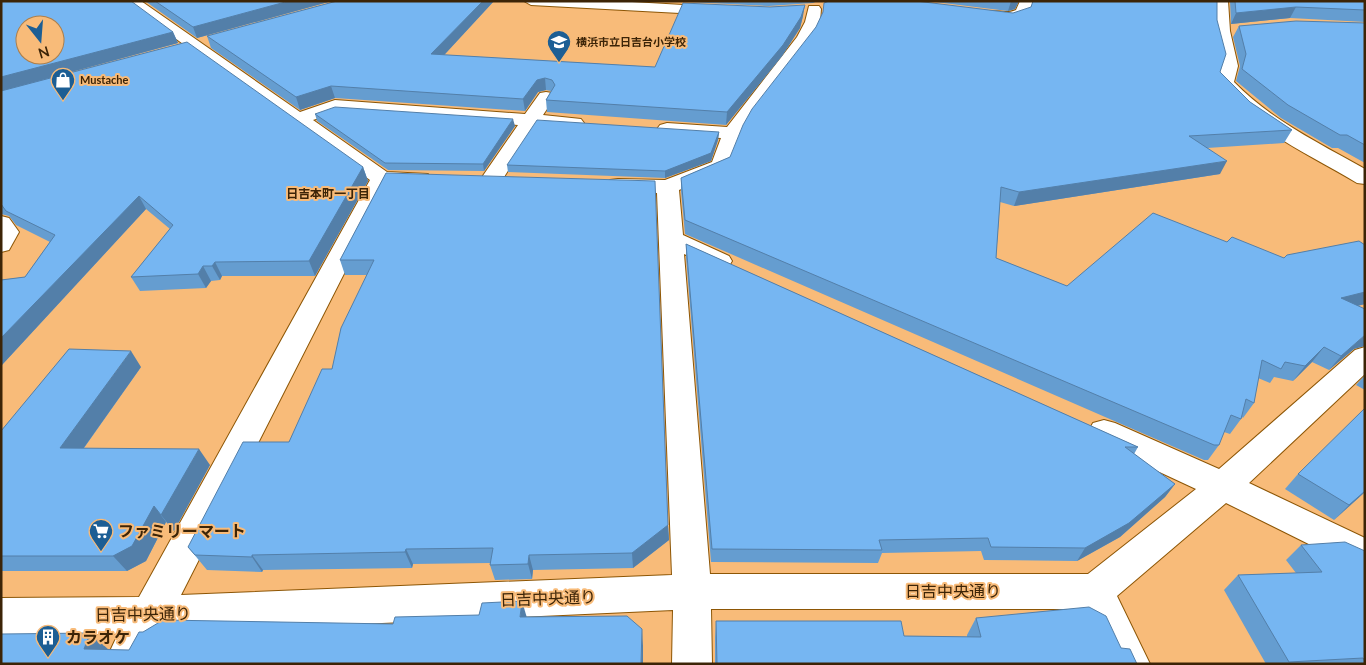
<svg xmlns="http://www.w3.org/2000/svg" width="1366" height="665" viewBox="0 0 1366 665" font-family="Lato,'Noto Sans JP',sans-serif">
  <style>
    .lines { fill: none; stroke-linecap: round; stroke-linejoin: round }
    .minor-casing { stroke: #8d5605; stroke-width: 2 }
    .minor { fill: #fff; fill-rule: evenodd }
    .wall { fill: #659dd0 }
    .shaded-wall { fill: #537fa9 }
    .building { fill: #76b6f2; stroke: #537fa9; fill-rule: evenodd }
    .labels { text-anchor: middle; stroke-width: 4; stroke-linejoin: round; paint-order: stroke }
    .far-poi-label { font-size: 11px; font-weight: bold; fill: #3c2407; stroke: #f8bb79; text-anchor: start }
    .far-neighbourhood-label { font-size: 12px; font-weight: bold; fill: #3c2407; stroke: #f8bb79 }
    .near-poi-label { font-size: 16px; font-weight: bold; fill: #3c2407; stroke: #f8bb79; text-anchor: start }
    .near-street-label { font-size: 16px; fill: #3c2407; stroke: #f8bb79 }
  </style>
  <rect width="100%" height="100%" fill="#f8bb79"/>
  <g class="lines">
    <g class="minor-casing">
      <g id="minor">
        <polygon points="124,1 141,1 300,112 335,100 525,114 540,93 546,92 552,93 555,97 543,115 581,119 584,123 581,127 574,129 536,126 499,185 491,186 483,185 480,180 518,125 337,112 313,120 387,172 428,174 431,179 428,184 420,185 389,185 181,595 672,575 657,193 610,190 607,185 610,180 618,179 665,180 712,162 721,138 667,135 660,133 657,129 660,125 667,123 727,127 797,37 805,22 809,6 819,6 821,9 820,22 813,37 750,121 741,137 728,170 679,190 683,235 729,256 732,261 729,266 720,268 711,266 684,254 710,574 1088,574 1196,489 1093,441 1088,432 1093,423 1104,420 1115,423 1219,469 1355,350 1365,347 1365,374 1249,483 1365,538 1365,572 1226,503 1117,596 1150,664 1109,664 1084,609 711,609 712,664 672,664 673,610 162,633 146,664 104,664 118,634 1,634 1,598 139,597 370,180"/>
        <polygon points="524,1 615,1 717,7 722,8 724,11 722,14 717,15 531,5"/>
        <path d="M1020 1H1034L1027 16C1011 23 1002 22 985 18L983 15 985 12C996 9 1005 15 1016 10Z"/>
        <path d="M1214 1H1228L1230 31 1238 66 1234 82C1271 120 1319 143 1365 169V184L1357 183C1312 156 1247 127 1216 83L1222 66 1214 31Z"/>
        <polygon points="1,216 9,218 19,232 9,250 1,252"/>
      </g>
    </g>
    <use href="#minor" class="minor"/>
  </g>
  <g class="wall">
    <polygon points="1,1 173,32 178,43 60,75 363,167 368,181 315,276 222,276 220,280 211,281 206,288 140,291 131,277 170,229 146,209 1,366 1,280 25,277 50,242 16,225 9,216 1,214"/>
    <polygon points="145,1 332,1 197,38"/>
    <polygon points="494,1 444,55 655,67 803,16 800,28 782,56 726,125 547,112 546,100 551,91 546,90 538,92 525,111 335,98 300,110 211,48 207,36"/>
    <polygon points="688,1 818,1 813,3 769,6 688,2"/>
    <polygon points="927,1 1019,1 1015,9 1008,11"/>
    <polygon points="1230,1 1365,1 1365,22 1290,18 1231,24"/>
    <polygon points="1013,13 1217,20 1220,72 1250,102 1292,130 1284,143 1207,148 1220,174 1014,206 1000,202 996,258 1067,286 1227,242 1284,258 1365,245 1365,304 1358,306 1354,349 1329,370 1312,362 1293,381 1274,377 1270,383 1258,378 1254,403 1243,418 1242,417 1241,419 1230,434 1224,432 1219,445 1208,460 1204,460 685,234 681,191 681,178 730,157 816,27"/>
    <polygon points="1365,23 1365,163 1338,148 1332,148 1281,118 1236,81 1240,66 1233,37 1239,26"/>
    <polygon points="315,114 515,126 484,171 388,170 317,121"/>
    <polygon points="719,132 718,140 711,161 665,178 508,172 507,165"/>
    <polygon points="386,173 668,525 669,540 633,568 533,570 532,579 495,580 490,565 490,563 413,564 412,568 263,570 262,572 207,570 188,547 289,442 332,369 367,275 345,275 340,260"/>
    <polygon points="686,244 1138,447 1134,454 1175,484 1165,497 1120,537 1077,561 984,560 981,551 882,553 878,563 711,562 686,257"/>
    <polygon points="141,367 84,448 210,465 174,531 166,522 146,561 127,571 1,571 1,431"/>
    <polygon points="1365,375 1365,390 1356,385"/>
    <polygon points="1298,474 1365,492 1334,520 1285,489"/>
    <polygon points="1301,545 1365,551 1365,664 1266,664 1224,590 1238,575 1296,573 1286,560"/>
    <polygon points="976,618 1121,648 1137,664 715,664 715,638 716,621 904,636 967,637 967,635"/>
  </g>
  <g class="shaded-wall">
    <polygon points="289,1 332,1 197,38 193,27"/>
    <polygon points="483,1 494,1 434,66 431,54"/>
    <polygon points="1011,1 1019,1 1015,9 1008,11"/>
    <polygon points="805,5 803,16 800,28 782,56 726,125 727,112"/>
    <polygon points="1296,7 1290,18 1231,24 1236,13"/>
    <polygon points="173,32 178,43 1,91 1,77"/>
    <polygon points="545,78 546,90 538,92 525,111 523,99 537,80"/>
    <polygon points="331,86 335,98 300,110 296,97"/>
    <polygon points="513,119 515,126 484,171 483,164"/>
    <polygon points="719,132 718,140 711,161 665,178 665,171"/>
    <polygon points="1227,161 1220,174 1014,206 1019,192"/>
    <polygon points="363,167 368,181 315,276 309,261"/>
    <polygon points="139,196 146,209 1,366 1,338"/>
    <polygon points="215,262 222,276 220,280 212,266"/>
    <polygon points="203,266 211,281 206,288 198,274"/>
    <polygon points="1365,292 1365,304 1330,312 1341,298"/>
    <polygon points="1365,335 1365,346 1354,349 1329,370 1341,356"/>
    <polygon points="1324,347 1312,362 1293,381 1305,366"/>
    <polygon points="131,351 141,367 73,463 60,448"/>
    <polygon points="199,449 210,465 174,531 161,515"/>
    <polygon points="1175,484 1165,497 1120,537 1077,561 1085,548"/>
    <polygon points="1365,491 1365,492 1334,520 1349,505"/>
    <polygon points="154,506 166,522 146,561 127,571 113,556"/>
    <polygon points="668,525 669,540 633,568 632,553"/>
    <polygon points="406,549 413,564 412,568 405,552"/>
    <polygon points="252,555 263,570 262,572 252,557"/>
    <polygon points="529,555 533,570 532,579 528,564"/>
    <polygon points="522,601 527,618 520,617"/>
    <polygon points="642,629 643,646 643,664 641,664"/>
    <polygon points="90,633 109,650 84,649"/>
  </g>
  <g class="building">
    <path d="M1 1H131L173 32 1 77ZM25 25H55V55H25Z"/>
    <polygon points="155,1 289,1 193,27"/>
    <polygon points="337,1 483,1 431,54 655,67 683,3 770,7 805,5 801,17 783,45 727,112 546,100 555,85 552,80 545,78 537,80 523,99 331,86 296,97 207,36"/>
    <polygon points="829,1 916,1 1013,13 1031,7 1033,1 1217,1 1217,20 1226,54 1220,72 1250,102 1292,130 1189,136 1227,161 1019,192 1001,187 996,258 1067,286 1153,213 1227,242 1232,237 1284,258 1287,255 1359,241 1365,245 1365,292 1341,298 1365,309 1365,335 1341,356 1324,347 1305,366 1285,362 1281,369 1262,360 1254,403 1246,399 1241,419 1231,415 1219,445 1214,445 685,220 681,178 730,157 743,125 752,109 816,27 823,12 824,3"/>
    <polygon points="1235,1 1365,1 1365,10 1296,7 1236,13"/>
    <polygon points="1296,21 1365,23 1365,145 1347,135 1340,135 1288,105 1242,69 1246,54 1239,26"/>
    <polygon points="187,42 363,167 309,261 215,262 212,266 203,266 198,274 131,277 173,225 139,196 1,338 1,280 25,277 55,235 6,211 1,204 1,91"/>
    <polygon points="335,107 513,119 483,164 385,163 315,114"/>
    <polygon points="537,120 719,132 711,153 665,171 507,165"/>
    <polygon points="386,173 655,181 668,525 632,553 529,555 528,564 490,565 493,548 406,549 405,552 252,555 252,557 195,555 188,547 243,442 289,442 322,369 332,369 341,328 374,260 340,260"/>
    <polygon points="686,244 1138,447 1125,447 1175,484 1129,523 1085,548 991,547 988,538 879,540 882,550 712,549"/>
    <polygon points="69,349 131,351 60,448 199,449 161,515 154,506 132,546 113,556 1,556 1,431"/>
    <polygon points="1365,408 1365,491 1349,505 1298,474"/>
    <polygon points="1345,542 1365,551 1365,661 1363,658 1289,662 1238,575 1322,572 1301,545"/>
    <polygon points="522,601 520,617 627,616 642,629 641,664 1,664 1,634 90,633 84,649 129,650 139,632 143,632 163,620 393,624 395,617 479,615 482,603"/>
    <polygon points="1089,607 1106,616 1121,648 1130,649 1137,664 717,664 716,621 901,621 904,636 981,637 976,618"/>
  </g>
  <defs>
    <g id="school-pin" transform="scale(1.25)"><path d="M0 17L-7.5 6A9.5 9.5 0 1 1 7.5 6Z" fill="#1c5e94" stroke="#f8bb79"/><path d="M0-5L7-2L0 1L-7-2ZM-4 1L0 2.5L4 1V4Q0 6-4 4Z" fill="#fff"/></g>
    <g id="shop-pin" transform="scale(1.25)"><path d="M0 17L-7.5 6A9.5 9.5 0 1 1 7.5 6Z" fill="#1c5e94" stroke="#f8bb79"/><path d="M-5-2.5h2.3a2.7 3.5 0 0 1 5.4 0H5L5.5 6h-11ZM-1.5-2.5h3a1.5 2.3 0 0 0-3 0Z" fill="#fff"/></g>
    <g id="supermarket-pin" transform="scale(1.25)"><path d="M0 17L-7.5 6A9.5 9.5 0 1 1 7.5 6Z" fill="#1c5e94" stroke="#f8bb79"/><path d="M-6-5.5h2.5l.6 2H6L4.5 2H-2.5L-4.4-4H-6ZM-1.5 3.2a1.3 1.3 0 1 0 .1 0ZM3 3.2a1.3 1.3 0 1 0 .1 0Z" fill="#fff"/></g>
    <g id="building-pin" transform="scale(1.25)"><path d="M0 17L-7.5 6A9.5 9.5 0 1 1 7.5 6Z" fill="#1c5e94" stroke="#f8bb79"/><path d="M-4-6H4V6H1V3H-1V6H-4ZM-2.5-4.3h1.7v1.8h-1.7ZM.8-4.3h1.7v1.8H.8ZM-2.5-1h1.7V.8h-1.7ZM.8-1h1.7V.8H.8Z" fill="#fff"/></g>
  </defs>
  <g fill-rule="evenodd">
    <use href="#school-pin" x="559" y="42"/>
    <use href="#shop-pin" x="63" y="80"/>
    <use href="#supermarket-pin" x="101" y="531"/>
    <use href="#building-pin" x="48" y="637"/>
  </g>
  <g class="labels">
    <g class="far-poi-label">
      <text x="576" y="46">横浜市立日吉台小学校</text>
      <text x="80" y="84">Mustache</text>
    </g>
    <g class="far-neighbourhood-label">
      <text x="328" y="198">日吉本町一丁目</text>
    </g>
    <g class="near-poi-label">
      <text x="118" y="537">ファミリーマート</text>
      <text x="66" y="643">カラオケ</text>
    </g>
    <g class="near-street-label">
      <text x="953" y="597">日吉中央通り</text>
      <text transform="translate(548 598) rotate(-2)" y="6">日吉中央通り</text>
      <text transform="translate(143 614) rotate(-1)" y="6">日吉中央通り</text>
    </g>
  </g>
  <rect width="1366" height="665" fill="none" stroke="#3c2407" stroke-width="5"/>
  <g transform="translate(40 40) rotate(163)"><circle r="24" fill="#f8bb79" stroke="#ad7f4b"/>
  <path d="M0-4L9 19L0 12L-9 19Z" fill="#1c5e94"/>
  <text y="-8" font-size="14" font-weight="bold" text-anchor="middle" fill="#3c2407">N</text>
  </g>
</svg>
